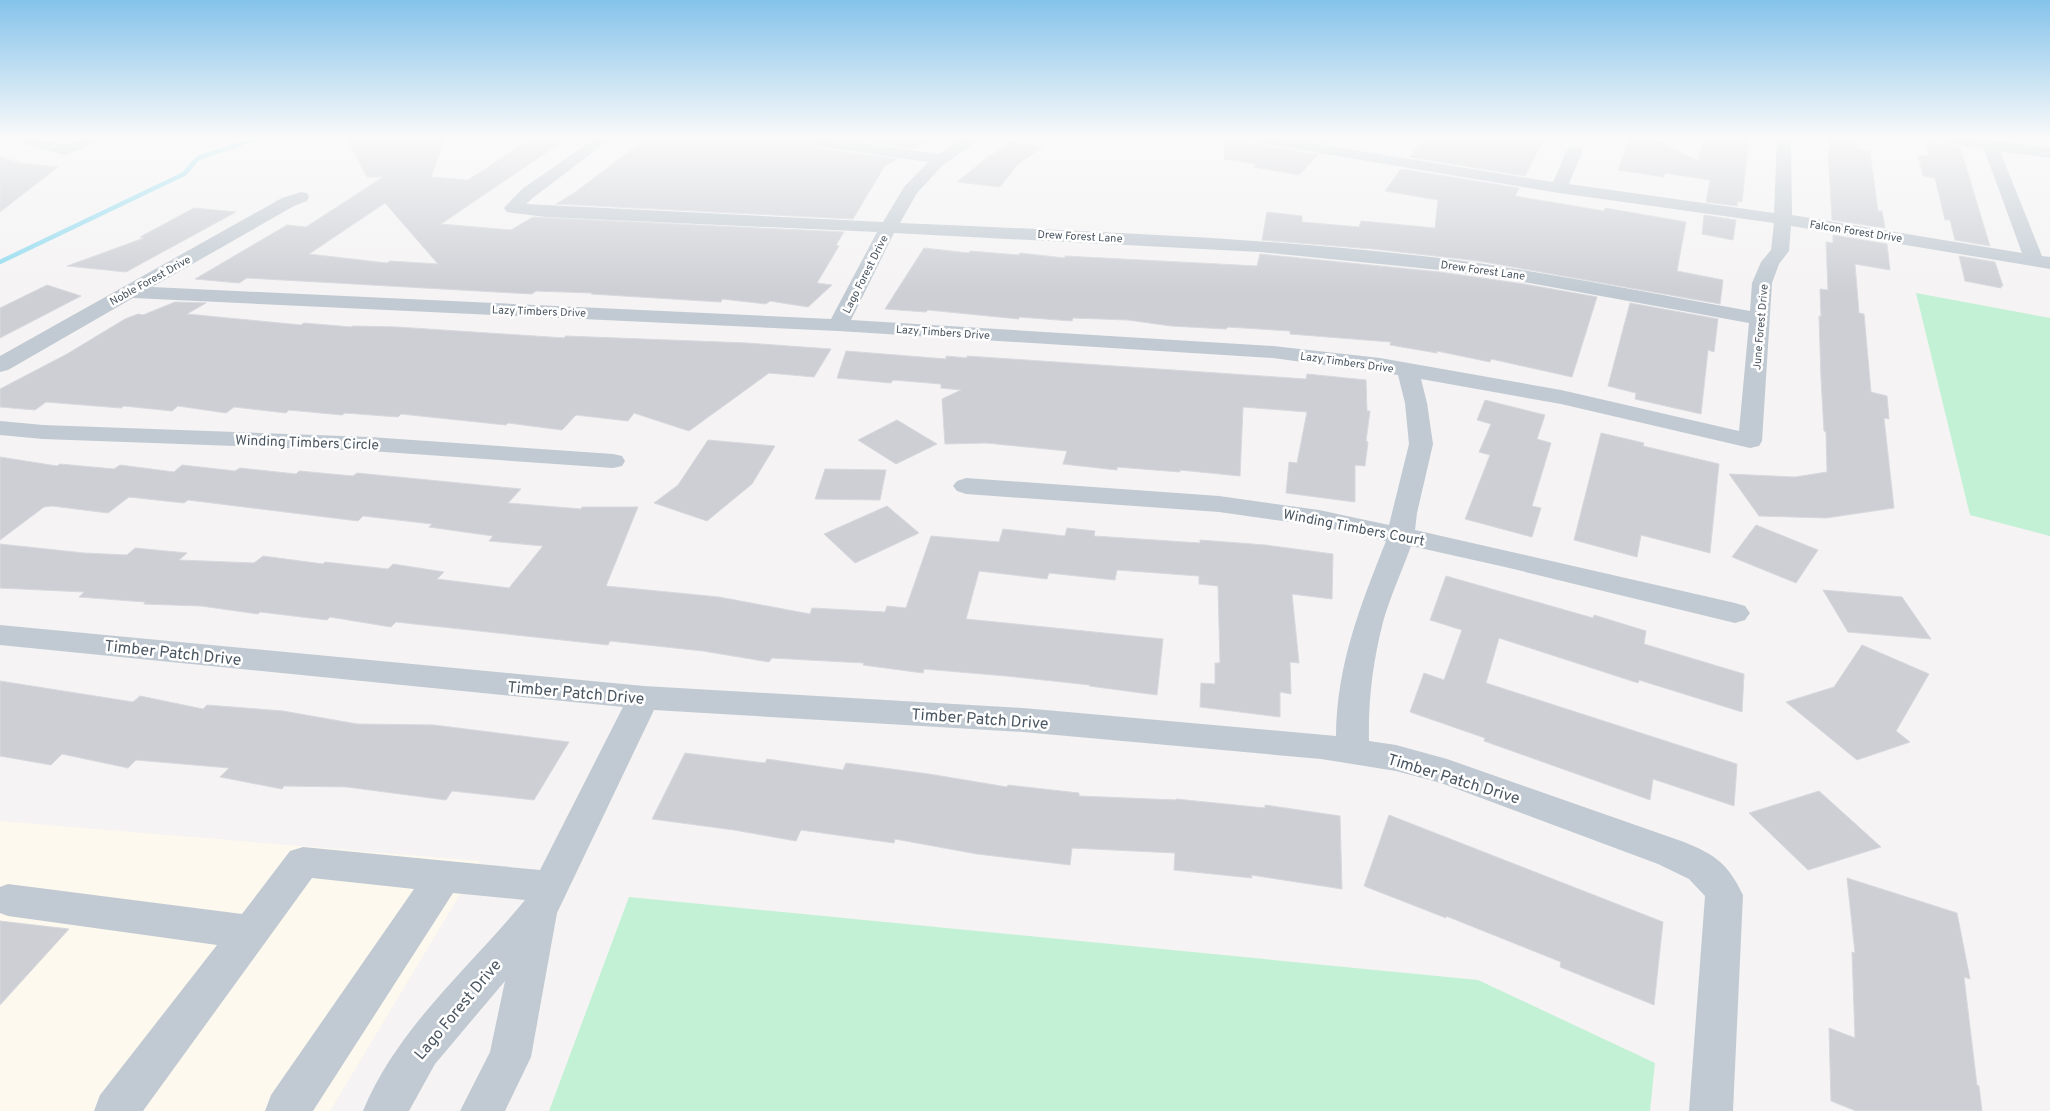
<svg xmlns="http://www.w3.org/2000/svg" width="2050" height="1111" viewBox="0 0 2050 1111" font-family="Overpass,sans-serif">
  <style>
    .commercial { fill: #fdf9ef }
    .green { fill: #c3f1d5 }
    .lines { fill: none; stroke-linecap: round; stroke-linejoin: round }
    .stream { stroke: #90daee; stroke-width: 4.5 }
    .building { fill: #cdcfd5; stroke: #d7d9de; fill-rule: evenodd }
    .minor { fill: #c1cad2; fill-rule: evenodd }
    .labels { text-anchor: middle; stroke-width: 5; stroke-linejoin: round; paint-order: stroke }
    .far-street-label { font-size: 11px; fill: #4a5661; stroke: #fff }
    .street-label { font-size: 14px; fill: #4a5661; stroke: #fff }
    .near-street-label { font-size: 16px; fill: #4a5661; stroke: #fff }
  </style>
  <rect width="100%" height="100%" fill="#f5f3f3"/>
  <polygon class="commercial" points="0,821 480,861 330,1111 0,1111"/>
  <g class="green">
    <polygon points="1916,293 2050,318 2050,536 1970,515"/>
    <polygon points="629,897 1478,980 1655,1063 1650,1111 549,1111"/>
  </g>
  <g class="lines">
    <polyline class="stream" points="0,262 184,174 198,158 262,137"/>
  </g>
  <g class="building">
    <path d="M346 137H445L431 177 468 180 534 137H569L441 224 511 230 533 217 844 232 836 245 839 246 817 283 832 285 808 307 770 301 766 304 722 299 721 302 591 294 592 293 536 291 532 294 247 278 239 283 195 279 287 225 306 227 383 177H367ZM385 203 438 264 390 261 387 263 309 254Z"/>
    <polygon points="649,137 805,140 805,137 809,137 806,142 815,148 897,159 884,167 853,219 556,204 574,193"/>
    <polygon points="827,137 936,137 915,149"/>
    <polygon points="1226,137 1238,137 1242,142 1318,155 1299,175 1254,167 1256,164 1224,159"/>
    <polygon points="1283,137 1335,137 1328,144"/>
    <polygon points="1425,137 1545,137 1525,176 1410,157"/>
    <polygon points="1630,137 1650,137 1698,161 1704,137 1749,137 1742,202 1738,201 1737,206 1706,202 1710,180 1665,173 1664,177 1618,170"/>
    <polygon points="1829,137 1856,137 1857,149 1870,151 1878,211 1882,211 1885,228 1832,220 1828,151 1830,152"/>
    <polygon points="1925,139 1928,142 1960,147 1990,246 1955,240 1950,220 1945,220 1935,178 1923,176 1918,155 1929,156"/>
    <polygon points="1012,142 1043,147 1018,164 1000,187 957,182 988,157"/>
    <polygon points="0,157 20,163 58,167 0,212"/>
    <polygon points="1401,169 1519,188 1515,196 1604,211 1605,208 1686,222 1677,271 1723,280 1720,304 1479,261 1373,249 1262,240 1267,212 1302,216 1302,222 1359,227 1361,221 1435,228 1438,200 1385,191"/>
    <polygon points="194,208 236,212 126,272 67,266 144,238 140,237"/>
    <polygon points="1704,215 1736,220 1733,240 1702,234"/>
    <polygon points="1833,235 1887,244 1890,270 1855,264 1859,313 1864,314 1871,392 1887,396 1889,419 1884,418 1894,508 1826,518 1759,516 1729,474 1795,477 1827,472 1826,432 1824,431 1821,378 1819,316 1821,317 1820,289 1828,290 1826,242 1833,243"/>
    <polygon points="924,248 969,253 970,251 1019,255 1020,253 1065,258 1065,256 1257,266 1260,254 1440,272 1524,284 1597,297 1572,377 1491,359 1490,362 1437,351 1437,353 1390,345 1391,342 1290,334 1290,331 1228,327 1226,329 1171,326 1128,320 1073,318 1072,321 1019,317 1019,319 928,310 926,312 885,309"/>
    <polygon points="1959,256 1995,262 2003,286 2001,286 2001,288 1965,281"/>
    <polygon points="47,285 81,296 0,338 0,308"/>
    <polygon points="175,302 206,303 187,314 301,325 304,323 351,327 353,326 397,327 565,338 565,336 747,343 831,349 814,377 769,373 689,431 634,413 628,421 576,415 562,430 508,423 506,425 401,414 398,417 345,413 342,415 289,410 286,413 234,407 226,413 178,406 172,411 124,406 121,408 46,402 35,410 0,407 0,389 67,354 125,319 138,314 143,315"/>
    <polygon points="1630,303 1718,319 1714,352 1708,350 1701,414 1635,399 1636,393 1608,386"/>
    <polygon points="846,351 946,359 946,356 967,358 967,356 1306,379 1307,374 1366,380 1367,411 1370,411 1366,441 1368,442 1365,466 1355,465 1355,502 1286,493 1289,462 1297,463 1307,412 1243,407 1240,476 1180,470 1180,472 1117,467 1117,470 1063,464 1067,451 986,443 945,444 942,399 961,390 941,388 941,384 893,380 891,383 837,378"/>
    <polygon points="1485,400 1545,415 1537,439 1551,443 1532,506 1541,508 1532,537 1465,519 1490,455 1479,452 1491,424 1477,420"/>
    <polygon points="897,420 937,444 896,464 858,440"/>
    <polygon points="1601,433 1644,443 1643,446 1719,464 1710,553 1641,535 1637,557 1574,540"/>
    <polygon points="708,440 775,446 752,484 707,521 654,503 678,485"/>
    <polygon points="0,457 57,466 60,464 114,469 120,465 174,472 182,465 235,471 240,468 296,474 299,471 353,476 357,473 521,489 508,503 581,509 582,507 638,507 606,586 719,597 810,614 812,608 885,612 887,606 906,608 931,536 999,542 1003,529 1065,536 1067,528 1095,531 1094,536 1200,543 1200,540 1265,545 1333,554 1332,599 1292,594 1299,663 1290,662 1291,694 1280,692 1280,717 1200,707 1201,683 1215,684 1215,663 1220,663 1218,586 1199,584 1199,576 1117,570 1115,580 1049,573 1047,579 979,571 966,619 1163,639 1157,695 1089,686 1090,685 1006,676 924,669 923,673 863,665 864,663 772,658 769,662 703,651 610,641 608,645 396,622 391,627 330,617 327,620 260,612 258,614 201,606 144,604 145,602 79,597 84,592 0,588 0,544 84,553 127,555 135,548 187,553 179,560 254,563 263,556 323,564 325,562 388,569 393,564 444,572 437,579 509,588 543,546 489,541 493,536 429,527 432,524 363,516 358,521 188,500 184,503 129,497 108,513 52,506 44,507 0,540"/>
    <polygon points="825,469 886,470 880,500 815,499"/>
    <polygon points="887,506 919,533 855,563 824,534"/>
    <polygon points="1756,525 1818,550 1796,583 1732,557"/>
    <polygon points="1446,576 1593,618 1594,615 1646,631 1644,644 1744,674 1742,712 1639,680 1638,683 1499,638 1486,683 1737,764 1734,806 1653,779 1650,800 1484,741 1485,738 1410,712 1424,673 1444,680 1462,630 1430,620"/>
    <polygon points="1823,590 1902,597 1931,639 1848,632"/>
    <polygon points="1862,645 1929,674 1896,731 1910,742 1857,760 1786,702 1834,687"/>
    <polygon points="0,681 133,702 140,696 203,709 207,705 283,711 357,724 434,725 569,742 534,800 452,791 446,800 347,787 284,786 282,789 220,777 229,768 136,760 128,768 62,754 51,765 0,756"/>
    <polygon points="685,753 765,763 767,759 843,770 846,763 929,774 1007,787 1008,785 1079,793 1079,796 1176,800 1176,799 1265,808 1265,805 1340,816 1342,889 1251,875 1252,878 1174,870 1175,853 1072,848 1070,865 977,854 895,839 894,843 801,830 796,841 734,830 652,819"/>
    <polygon points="1819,791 1881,847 1808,870 1749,813"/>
    <polygon points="1389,815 1663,922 1654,1005 1560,967 1561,962 1446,916 1446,918 1364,886"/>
    <polygon points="1847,878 1957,913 1970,979 1964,977 1977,1085 1979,1086 1982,1111 1856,1111 1831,1101 1829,1028 1855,1038 1852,952 1855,953"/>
    <polygon points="0,921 69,929 0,1005"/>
  </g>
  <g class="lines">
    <g class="minor">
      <polygon points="7,137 31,137 64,145 85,137 105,137 103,140 65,155 9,140"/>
      <path d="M597 137H613L534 197 526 204 883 222 904 187 928 162 815 146 810 144 807 141 810 138 816 137 939 154 964 137H981L979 140 943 165 917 193 900 223C1080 231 1261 237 1440 258 1544 271 1647 293 1750 311L1752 283 1761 262 1771 250 1774 223 1559 193 1247 141 1242 140 1240 137H1273L1553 182 1567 150 1570 147H1580L1583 150 1569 184 1774 213 1777 137H1791L1792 215 2022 253 1984 149 1933 141 1928 140 1926 137H1964L2050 148V158L2000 151 2042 256 2050 257V269L1791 226 1789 251 1779 264 1772 283 1762 441 1759 446 1750 448 1561 404 1421 379 1427 403 1433 444 1417 513 1415 530 1735 603 1745 606 1750 613 1745 620 1735 623 1505 567 1411 546C1402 571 1390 597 1383 622 1373 661 1368 701 1369 741L1396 745 1447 759 1684 842C1716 855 1728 864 1743 895L1733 1111H1689L1705 896 1689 879 1658 864 1441 783 1396 771 1321 759 1023 732 654 710 557 913 531 1057 505 1111H460L490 1052 505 981 435 1064 409 1111H363C397 1028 469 968 525 900L453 893 313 1111H265L271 1095 414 889 312 878 143 1111H94L100 1095 217 945 8 916 0 913V887L8 884 242 914 290 851 303 847 540 870 623 707 0 645V625L644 686 1023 708 1336 736C1337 663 1360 607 1386 541L1319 526 1219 512 966 494 957 491 953 486 957 481 966 478 1219 496 1319 510 1389 525 1409 444 1405 403 1398 375 1273 358 838 331 133 298 8 370 0 372V356L282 198 301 192 307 193 309 197 307 201 294 206 152 287 831 319 877 232 546 217 507 212 504 208 522 189ZM894 233 1260 252 1440 270 1524 282 1749 323 1739 431 1561 390 1380 358 1273 346 851 320Z"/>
      <polygon points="0,421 43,425 370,437 613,454 622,456 625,461 622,466 613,468 370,451 43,439 0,435"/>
    </g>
  </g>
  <linearGradient id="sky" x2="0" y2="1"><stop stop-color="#85c3ea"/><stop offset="0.47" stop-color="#fafafa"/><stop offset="1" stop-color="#fafafa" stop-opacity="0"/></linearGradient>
  <rect width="2050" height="292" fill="url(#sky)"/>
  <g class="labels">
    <g class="far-street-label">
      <text transform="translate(1856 231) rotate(9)" y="4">Falcon Forest Drive</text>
      <text transform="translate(1080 236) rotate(3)" y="4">Drew Forest Lane</text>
      <text transform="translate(1483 270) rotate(8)" y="4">Drew Forest Lane</text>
      <text transform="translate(865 274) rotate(-63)" y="4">Lago Forest Drive</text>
      <text transform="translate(150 280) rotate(-29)" y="4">Noble Forest Drive</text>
      <text transform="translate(539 311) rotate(2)" y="4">Lazy Timbers Drive</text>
      <text transform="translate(1760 327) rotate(-85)" y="4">June Forest Drive</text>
      <text transform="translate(943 332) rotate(4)" y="4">Lazy Timbers Drive</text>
      <text transform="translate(1347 362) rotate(8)" y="4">Lazy Timbers Drive</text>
    </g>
    <g class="street-label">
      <text transform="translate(307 442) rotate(2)" y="5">Winding Timbers Circle</text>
      <text transform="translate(1354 527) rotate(11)" y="5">Winding Timbers Court</text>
    </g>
    <g class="near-street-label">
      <text transform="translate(173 652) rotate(6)" y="6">Timber Patch Drive</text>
      <text transform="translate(576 692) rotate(5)" y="6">Timber Patch Drive</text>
      <text transform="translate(980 718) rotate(4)" y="6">Timber Patch Drive</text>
      <text transform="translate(1454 778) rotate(17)" y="6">Timber Patch Drive</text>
      <text transform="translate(457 1009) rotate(-50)" y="6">Lago Forest Drive</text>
    </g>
  </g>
</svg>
